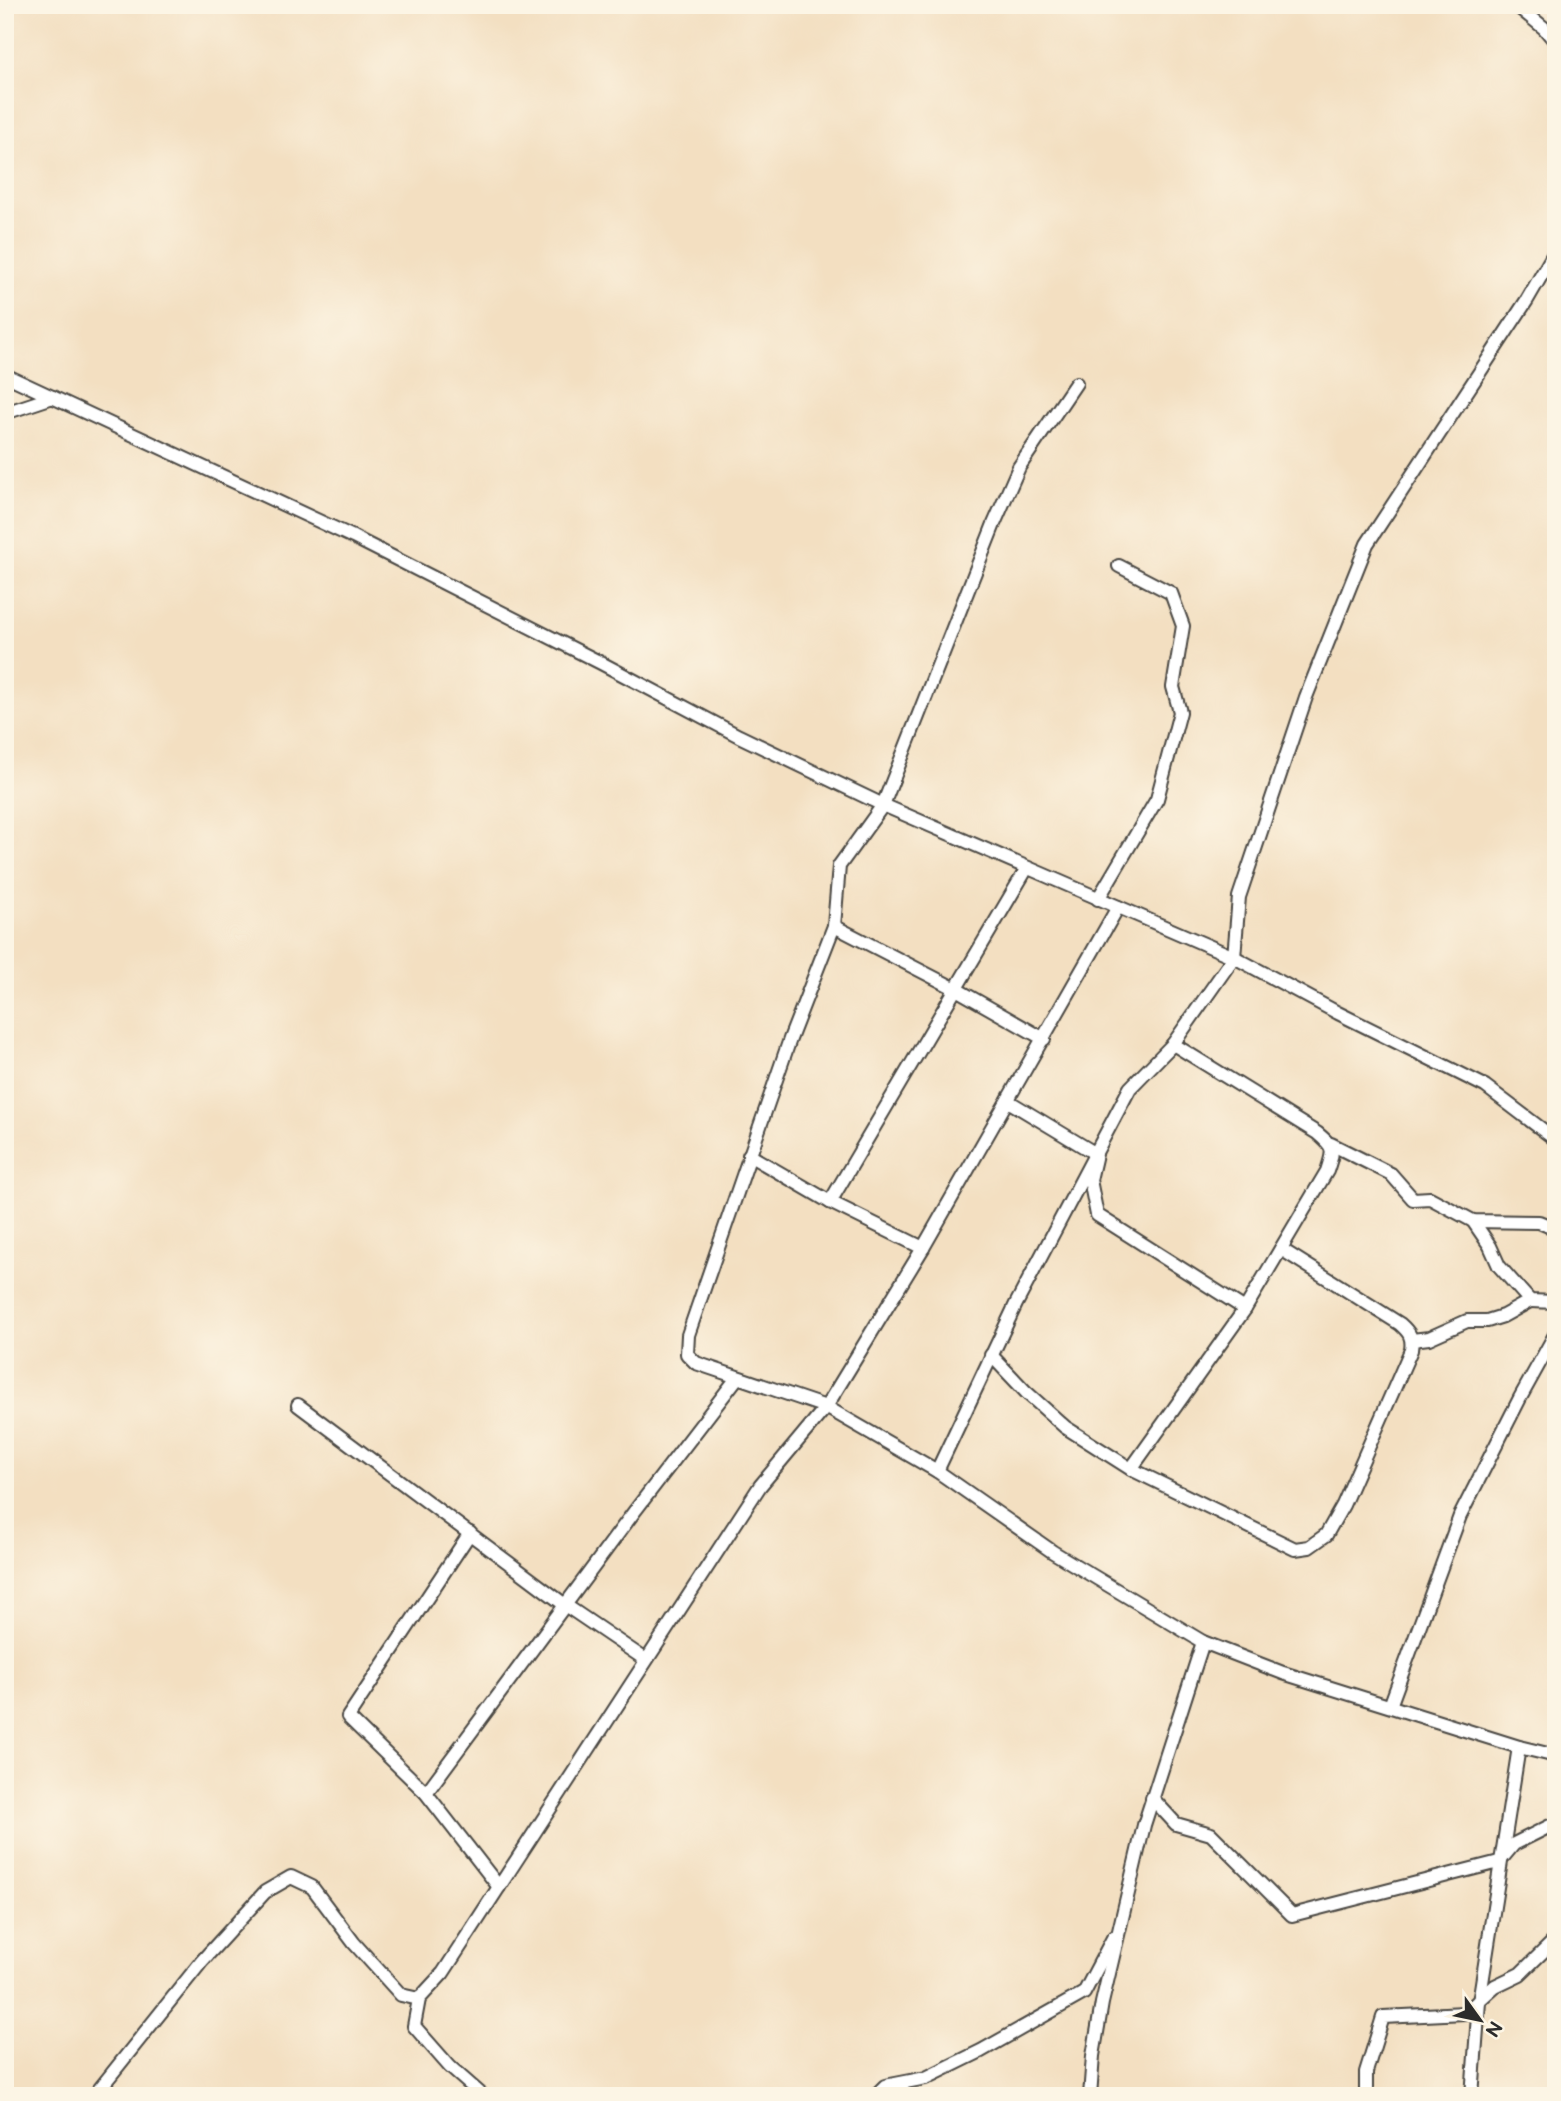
<svg xmlns="http://www.w3.org/2000/svg" width="1561" height="2101" viewBox="0 0 1561 2101" font-family="'Balsamiq Sans',sans-serif">
  <style>
    .lines { fill: none; stroke-linecap: round; stroke-linejoin: round }
    .street-casing { stroke: #494642; stroke-width: 16 }
    .street { stroke: #fff; stroke-width: 12 }
  </style>
  <rect width="100%" height="100%" fill="#fcf5e5"/>
  <filter id="ink" filterUnits="userSpaceOnUse"><feTurbulence type="fractalNoise" baseFrequency=".0143" numOctaves="2"/><feDisplacementMap in="SourceGraphic" scale="14" xChannelSelector="R" yChannelSelector="G"/><feConvolveMatrix kernelMatrix="1 2 1 2 8 2 1 2 1" color-interpolation-filters="sRGB"/></filter>
  <filter id="wash" filterUnits="userSpaceOnUse"><feTurbulence type="fractalNoise" baseFrequency=".00686" numOctaves="4" result="noise"/><feDisplacementMap in="SourceGraphic" scale="28" xChannelSelector="R" yChannelSelector="G"/><feGaussianBlur stdDeviation="1.57" result="paint"/><feColorMatrix in="noise" values="0 0 0 0 0 0 0 0 0 0 0 0 0 0 0 0 0 1.4 0 .05"/><feComposite in="paint" operator="in"/></filter>
  <g filter="url(#wash)">
    <rect width="100%" height="100%" fill="#f3dfc1"/>
  </g>
  <g filter="url(#ink)">
    <g class="lines">
      <g class="street-casing">
        <g id="street">
          <polyline points="1516,5 1544,28 1556,42"/>
          <polyline points="5,375 353,537 601,663 739,736 883,805 1234,957 1338,1013 1485,1086 1556,1140"/>
          <polyline points="1076,383 1019,467 994,524 883,805 839,866 834,926 790,1039 688,1335 687,1354 696,1363 826,1407 937,1471 1053,1552 1203,1642 1283,1673 1519,1747 1556,1756"/>
          <polyline points="5,413 53,397"/>
          <polyline points="1098,899 1157,799 1180,712 1173,687 1183,626 1171,593 1119,566"/>
          <polyline points="834,926 956,989 1044,1039"/>
          <polyline points="1008,1101 1096,1154 1090,1180 1097,1215 1245,1309"/>
          <polyline points="1331,1144 1391,1174 1413,1199 1430,1198 1473,1221 1539,1222 1556,1229"/>
          <polyline points="749,1155 830,1202 923,1248"/>
          <polyline points="830,1202 1027,868"/>
          <polyline points="1473,1221 1490,1246 1499,1266 1530,1301 1556,1302"/>
          <polyline points="1412,1340 1429,1338 1467,1321 1487,1321 1503,1316 1530,1301"/>
          <path d="M991 1355 1026 1392 1065 1427 1131 1469 1295 1549 1309 1547 1326 1535 1343 1505 1411 1350C1413 1337 1409 1332 1400 1324L1281 1249"/>
          <polyline points="298,1405 565,1605 646,1660"/>
          <path d="M1131 1469 1245 1309 1327 1171C1334 1150 1335 1148 1317 1133L1173 1044"/>
          <polyline points="937,1471 1016,1304 1130,1088 1173,1044 1234,957 1239,897 1306,697 1367,544 1527,300 1556,250"/>
          <polyline points="470,1533 348,1717 426,1793 499,1887"/>
          <polyline points="1390,1706 1460,1516 1520,1398 1556,1333"/>
          <polyline points="426,1793 634,1512 737,1378"/>
          <polyline points="1152,1798 1176,1824 1211,1834 1292,1915 1499,1862 1514,1844 1556,1823"/>
          <polyline points="94,2096 202,1961 265,1892 291,1877 312,1887 354,1943 401,1995 419,1999"/>
          <polyline points="483,2096 450,2067 414,2026 419,1999 443,1973 760,1486 826,1407 923,1248 1118,907"/>
          <polyline points="875,2096 885,2086 926,2078 981,2051 1084,1993 1113,1938"/>
          <polyline points="1090,2096 1093,2056 1102,2003 1144,1825 1203,1642"/>
          <polyline points="1366,2096 1366,2072 1383,2017 1465,2013 1495,1986 1520,1974 1556,1939"/>
          <polyline points="1472,2096 1479,2002 1519,1747"/>
        </g>
      </g>
      <use href="#street" class="street"/>
    </g>
  </g>
  <rect width="1561" height="2101" fill="none" stroke="#fcf5e5" stroke-width="28"/>
  <g transform="translate(1480 2020) rotate(123)" stroke="#fcf5e5" stroke-width="5" paint-order="stroke">
  <path d="M0-5L12 26L0 18L-12 26Z" fill="#2b2b2b"/>
  <text y="-10" font-size="19" font-weight="bold" text-anchor="middle" fill="#2b2b2b">N</text>
  </g>
</svg>
